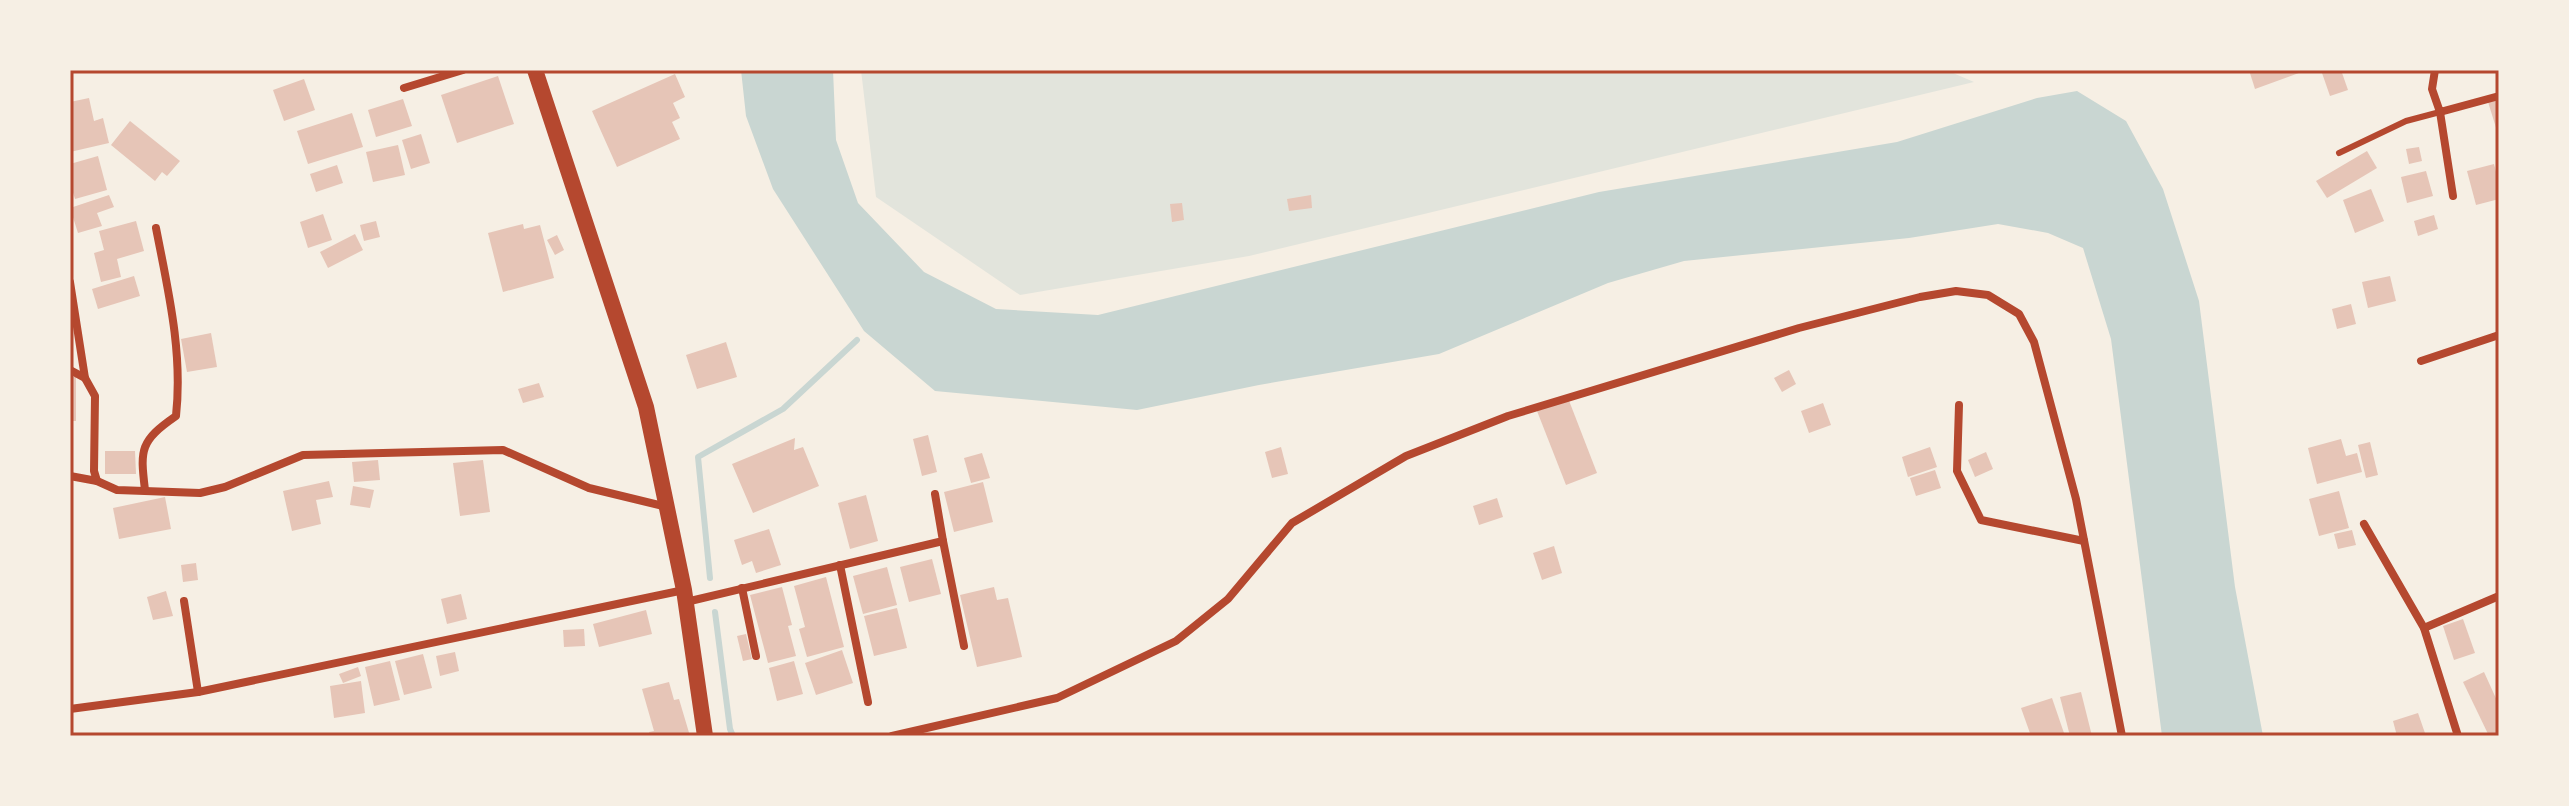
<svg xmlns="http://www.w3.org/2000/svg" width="2569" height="806" viewBox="0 0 2569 806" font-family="'DM Sans',sans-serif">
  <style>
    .green { fill: #e2e4dc }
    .water { fill: #c9d6d2 }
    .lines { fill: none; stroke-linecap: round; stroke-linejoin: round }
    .stream { stroke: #c9d6d2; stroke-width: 6 }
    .building { fill: #e6c5b7 }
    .service { stroke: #b5482f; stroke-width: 6 }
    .minor { stroke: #b5482f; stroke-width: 8 }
    .secondary { stroke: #b5482f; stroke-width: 16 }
    .neatline { fill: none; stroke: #b5482f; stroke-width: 3 }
  </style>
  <rect width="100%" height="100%" fill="#f6efe4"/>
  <polygon class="green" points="861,70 1946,70 1974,82 1249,256 1020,295 876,197"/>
  <polygon class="water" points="741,70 833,70 836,140 858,203 924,272 996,309 1098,315 1599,192 1897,142 2037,98 2077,91 2126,121 2163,189 2199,301 2235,587 2263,736 2162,736 2111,339 2083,248 2048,233 1998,224 1909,238 1684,261 1608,283 1439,354 1259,385 1137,410 935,391 864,331 773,189 746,116"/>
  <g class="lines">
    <g class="stream">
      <polyline points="710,578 698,457 783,409 857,340"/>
      <polyline points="715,612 730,729 733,736"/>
    </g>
  </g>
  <g class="building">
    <polygon points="2249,70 2307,70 2255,89"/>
    <polygon points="2330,70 2341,70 2348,90 2330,96 2322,73"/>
    <polygon points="675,74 685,97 673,103 680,118 672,122 680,139 617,167 592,111"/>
    <polygon points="498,76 514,124 457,143 441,95"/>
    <polygon points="304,79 315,110 284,121 273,90"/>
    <polygon points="89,98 94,121 103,118 109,143 70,152 70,102"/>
    <polygon points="2499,98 2499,134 2498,134 2488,102"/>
    <polygon points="403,99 412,126 376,137 368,110"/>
    <polygon points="352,113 363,147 308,164 297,131"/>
    <polygon points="130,121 180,161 167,176 162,172 155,181 111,145"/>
    <polygon points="421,134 430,163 411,169 402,140"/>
    <polygon points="398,145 405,175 373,182 366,152"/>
    <polygon points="2419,147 2422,161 2409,164 2406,149"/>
    <polygon points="2367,151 2377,168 2327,198 2316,181"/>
    <polygon points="98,156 107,190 75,199 70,183 70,164"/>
    <polygon points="2494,164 2499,183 2499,199 2476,205 2467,171"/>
    <polygon points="337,165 343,183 316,192 310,174"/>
    <polygon points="2426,171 2433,196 2407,203 2401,177"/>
    <polygon points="2371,189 2384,221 2355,233 2343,200"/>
    <polygon points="109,195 114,207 97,213 102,226 78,233 70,208"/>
    <polygon points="1311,195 1312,208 1289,211 1287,199"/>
    <polygon points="1182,203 1184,220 1172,222 1170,204"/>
    <polygon points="323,214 332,240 308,248 300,222"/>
    <polygon points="2434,215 2438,229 2418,236 2414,221"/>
    <polygon points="136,221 144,251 117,259 121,277 101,282 94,253 104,250 99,231"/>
    <polygon points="376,221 380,237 364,241 360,225"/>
    <polygon points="523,224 524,229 540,225 554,278 503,292 488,233"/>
    <polygon points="355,234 363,250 328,268 320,252"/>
    <polygon points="557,235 564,250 555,255 547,240"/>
    <polygon points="134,276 140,296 98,309 92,289"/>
    <polygon points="2390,276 2396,301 2368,308 2362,282"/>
    <polygon points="2351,304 2356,324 2337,329 2332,309"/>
    <polygon points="211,333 217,367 187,372 181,339"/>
    <polygon points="726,342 737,377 697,389 686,355"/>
    <polygon points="1789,370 1796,384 1782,392 1774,378"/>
    <rect x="70" y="377" width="6" height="44"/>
    <polygon points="539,383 544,397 523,403 518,389"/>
    <polygon points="1568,398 1597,473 1566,485 1537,411"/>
    <polygon points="1823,403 1831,425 1809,433 1801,411"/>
    <polygon points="928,435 937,472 922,476 913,439"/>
    <polygon points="795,438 794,450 803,447 819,486 753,513 732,464"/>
    <polygon points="2341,439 2346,456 2357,453 2362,472 2317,484 2308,448"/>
    <polygon points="2370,442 2378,475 2366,478 2358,445"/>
    <polygon points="1281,447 1288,474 1272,478 1265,452"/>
    <polygon points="1930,447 1937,467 1908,477 1902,457"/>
    <polygon points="105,451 135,451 136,474 105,474"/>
    <polygon points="1986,452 1993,469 1975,477 1968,460"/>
    <polygon points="982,453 990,478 971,483 964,458"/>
    <polygon points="378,460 380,480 354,482 352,462"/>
    <polygon points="483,460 490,512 460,516 453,463"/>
    <polygon points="1935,470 1941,488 1916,496 1910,478"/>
    <polygon points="329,481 333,497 316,500 321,524 292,531 283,491"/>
    <polygon points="983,482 993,522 954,532 944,492"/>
    <polygon points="353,486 374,490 370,508 350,505"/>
    <polygon points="2339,491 2349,528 2319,536 2309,499"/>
    <polygon points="866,495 878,541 850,549 838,503"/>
    <polygon points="165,497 171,529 119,539 113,508"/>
    <polygon points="1497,498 1503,517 1479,525 1473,506"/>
    <polygon points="769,529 781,565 756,573 752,561 742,565 734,540"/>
    <polygon points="2352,530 2356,545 2338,549 2334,534"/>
    <polygon points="1554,546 1562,573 1542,580 1533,553"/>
    <polygon points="932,559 941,594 909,602 900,567"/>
    <polygon points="196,563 198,580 183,582 181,565"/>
    <polygon points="887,567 897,605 863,614 853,576"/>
    <polygon points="826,577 844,647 807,657 799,629 805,627 794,586"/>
    <polygon points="782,587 792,625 788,626 796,656 768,663 750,595"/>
    <polygon points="994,587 997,600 1008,598 1022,657 977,667 960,595"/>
    <polygon points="166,591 173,616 153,620 147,597"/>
    <polygon points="461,594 467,619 447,624 441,599"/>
    <polygon points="897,608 907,648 874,656 864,616"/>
    <polygon points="646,610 652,634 599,647 593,624"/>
    <polygon points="2463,619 2475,653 2454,660 2443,626"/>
    <polygon points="584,629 585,646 564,647 563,630"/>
    <polygon points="746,634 752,659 743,661 737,636"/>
    <polygon points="842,650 853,683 816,695 805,663"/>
    <polygon points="455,652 459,671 440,676 436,656"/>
    <polygon points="423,654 432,688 404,695 395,661"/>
    <polygon points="390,661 400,700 374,706 365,667"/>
    <polygon points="794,661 803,694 777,701 769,668"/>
    <polygon points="358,667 361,676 343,683 339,674"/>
    <polygon points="2484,672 2499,705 2499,736 2489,736 2463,682"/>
    <polygon points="361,681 365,713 334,718 330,686"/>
    <polygon points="669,682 674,700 679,699 690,736 650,736 649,732 654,731 642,689"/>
    <polygon points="2081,692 2092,736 2070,736 2060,697"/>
    <polygon points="2052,698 2065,736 2031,736 2021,708"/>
    <polygon points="2418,713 2426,736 2397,736 2393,721"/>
  </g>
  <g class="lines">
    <polyline class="service" points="2339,153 2406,121 2440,112"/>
    <g class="minor">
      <polyline points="2435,70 2432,89 2440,112 2499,96"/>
      <polyline points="404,88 463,70"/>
      <polyline points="2440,112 2453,196"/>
      <polyline points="70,282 85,378"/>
      <polyline points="2421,361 2499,335"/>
      <polyline points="70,370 85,378 95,396 94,471 97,481 117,490 200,493 225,487 303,455 503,450 589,488 667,507"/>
      <polyline points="1959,405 1957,471 1981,520 2084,541"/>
      <polyline points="70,476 97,481"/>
      <path d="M145 490C140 449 140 441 176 416 183 352 168 290 156 228"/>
      <polyline points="2364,524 2424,628 2458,736"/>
      <polyline points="943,541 964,646"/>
      <polyline points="840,565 868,702"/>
      <polyline points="742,588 756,656"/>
      <polyline points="184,601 198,692"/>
      <polyline points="686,602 943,541 935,494"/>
      <polyline points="2424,628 2499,596"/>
      <polyline points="70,709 198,692 684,590"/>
      <polyline points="892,736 1057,698 1176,641 1228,599 1292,523 1406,456 1508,416 1799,328 1920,297 1956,291 1988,295 2019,314 2034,342 2076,499 2122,736"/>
    </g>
    <polyline class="secondary" points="535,70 646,407 684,590 705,736"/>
  </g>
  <rect width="2569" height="806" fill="none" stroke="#f6efe4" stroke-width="144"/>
  <rect x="72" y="72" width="2425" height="662" class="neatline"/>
</svg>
